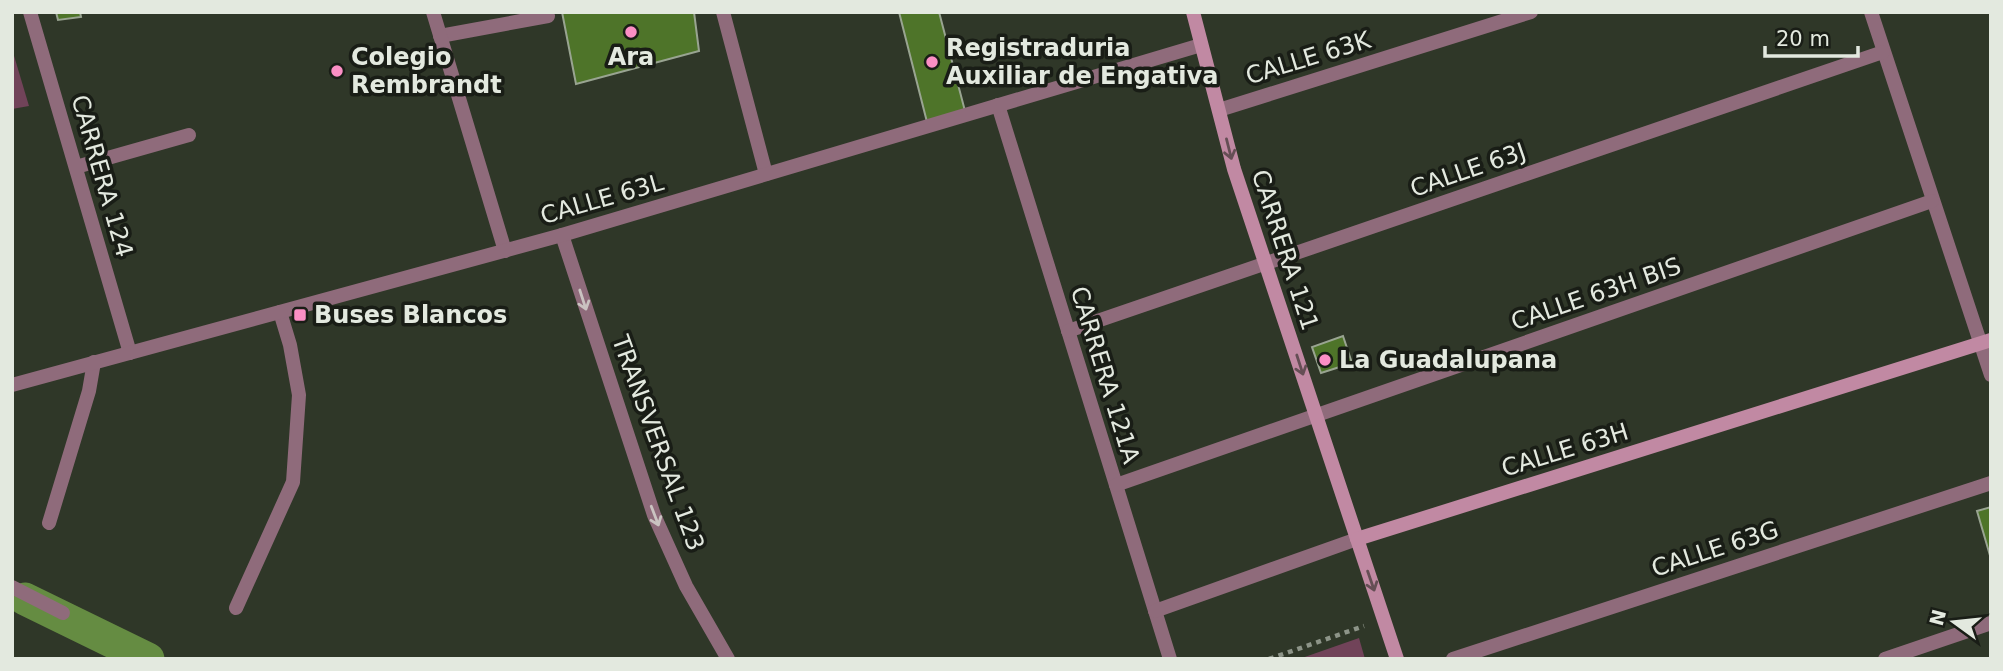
<svg xmlns="http://www.w3.org/2000/svg" width="2003" height="671" viewBox="0 0 2003 671" font-family="'DejaVu Sans',sans-serif">
  <style>
    .green { fill: #714359 }
    .lines { fill: none; stroke-linecap: round; stroke-linejoin: round }
    .canal { stroke: #658c42; stroke-width: 33 }
    .building { fill: #4e7429; stroke: #99a491; stroke-width: 2 }
    .path { stroke: #8d9488; stroke-width: 4.5; stroke-dasharray: 5 5; stroke-linecap: butt }
    .lane { stroke: #8f6b7b; stroke-width: 14 }
    .street { stroke: #8f6b7b; stroke-width: 14 }
    .secondary { stroke: #c189a3; stroke-width: 14 }
    .oneway { stroke: #654e55 }
    .oneway2 { stroke: #cac3c1 }
    .poi-dot { fill: #fb8fc4; stroke: #191d16; stroke-width: 2.5 }
    .labels { text-anchor: middle; stroke-width: 7; stroke-linejoin: round; paint-order: stroke }
    .poi-label { font-size: 24px; font-weight: bold; fill: #e3e9df; stroke: #191d16; text-anchor: start }
    .street-label { font-size: 24px; fill: #e3e9df; stroke: #191d16 }
  </style>
  <rect width="100%" height="100%" fill="#2f3728"/>
  <g class="green">
    <polygon points="12,49 29,106 12,109"/>
    <polygon points="1359,638 1365,659 1299,659"/>
  </g>
  <g class="lines">
    <polyline class="canal" points="25,599 148,659"/>
  </g>
  <g class="building">
    <polygon points="56,12 80,12 81,17 58,20"/>
    <polygon points="562,12 694,12 699,51 576,84"/>
    <polygon points="899,12 939,12 965,111 927,122"/>
    <polygon points="1343,336 1352,363 1321,373 1312,347"/>
    <polygon points="1991,507 1991,559 1977,511"/>
  </g>
  <g class="lines">
    <polyline class="path" points="1269,659 1364,626"/>
    <g class="lane">
      <polyline points="440,36 548,16"/>
      <polyline points="76,167 189,135"/>
      <polyline points="49,523 89,391 94,362"/>
      <polyline points="236,608 293,482 299,395 290,345 280,312"/>
    </g>
    <g class="street">
      <polyline points="30,12 130,353"/>
      <polyline points="433,12 505,251"/>
      <polyline points="723,12 766,174"/>
      <polyline points="1871,12 1991,375"/>
      <polyline points="998,105 1170,659"/>
      <polyline points="1219,110 1531,12"/>
      <polyline points="562,235 654,515 686,586 728,659"/>
      <polyline points="1068,331 1883,52"/>
      <polyline points="12,385 562,235 1201,45"/>
      <polyline points="1116,485 1932,201"/>
      <polyline points="12,587 63,613"/>
      <polyline points="1155,611 1357,539"/>
      <polyline points="1453,659 1991,483"/>
      <polyline points="1885,659 1991,623"/>
    </g>
    <g class="secondary">
      <polyline points="1193,12 1234,169 1397,659"/>
      <polyline points="1357,539 1991,340"/>
    </g>
  </g>
  <defs><path id="oneway-shaft" d="M-6 0H5M1.5-3L5.5 0L1.5 3" fill="none" stroke-width="1.6" stroke-linecap="round" stroke-linejoin="round" transform="scale(1.75)"/></defs>
  <g class="oneway">
    <use href="#oneway-shaft" transform="translate(1229 149) rotate(76)"/>
    <use href="#oneway-shaft" transform="translate(1300 365) rotate(72)"/>
    <use href="#oneway-shaft" transform="translate(1371 581) rotate(71)"/>
  </g>
  <g class="oneway2">
    <use href="#oneway-shaft" transform="translate(583 300) rotate(72)"/>
    <use href="#oneway-shaft" transform="translate(655 516) rotate(69)"/>
  </g>
  <g class="poi-dot">
    <circle cx="631" cy="32" r="7"/>
    <circle cx="932" cy="62" r="7"/>
    <circle cx="337" cy="71" r="7"/>
    <rect x="293" y="308" width="14" height="14" rx="3.5"/>
    <circle cx="1325" cy="360" r="7"/>
  </g>
  <g class="labels">
    <g class="poi-label">
      <text x="946" y="56">Registraduria<tspan x="946" dy="28">Auxiliar de Engativa</tspan></text>
      <text x="351" y="65">Colegio<tspan x="351" dy="28">Rembrandt</tspan></text>
      <text x="631" y="65" text-anchor="middle">Ara</text>
      <text x="314" y="323">Buses Blancos</text>
      <text x="1339" y="368">La Guadalupana</text>
    </g>
    <g class="street-label">
      <text transform="translate(1308 58) rotate(-17)" y="8">CALLE 63K</text>
      <text transform="translate(1468 170) rotate(-19)" y="8">CALLE 63J</text>
      <text transform="translate(102 176) rotate(74)" y="8">CARRERA 124</text>
      <text transform="translate(602 199) rotate(-16)" y="8">CALLE 63L</text>
      <text transform="translate(1285 250) rotate(72)" y="8">CARRERA 121</text>
      <text transform="translate(1596 294) rotate(-19)" y="8">CALLE 63H BIS</text>
      <text transform="translate(1105 375) rotate(73)" y="8">CARRERA 121A</text>
      <text transform="translate(658 443) rotate(70)" y="8">TRANSVERSAL 123</text>
      <text transform="translate(1565 450) rotate(-17)" y="8">CALLE 63H</text>
      <text transform="translate(1715 549) rotate(-18)" y="8">CALLE 63G</text>
    </g>
  </g>
  <rect width="2003" height="671" fill="none" stroke="#e3e9df" stroke-width="28"/>
  <g transform="translate(1954 622) rotate(285)" stroke="#191d16" stroke-width="5" paint-order="stroke">
  <path d="M0-5L12 26L0 18L-12 26Z" fill="#e3e9df"/>
  <text y="-10" font-size="19" font-weight="bold" text-anchor="middle" fill="#e3e9df">N</text>
  </g>
  <path d="M1765 46v10h93v-10" fill="none" stroke="#e3e9df" stroke-width="3.5"/>
  <text x="1776" y="46" font-size="21" fill="#e3e9df" stroke="#191d16" stroke-width="5" paint-order="stroke">20 m</text>
</svg>
